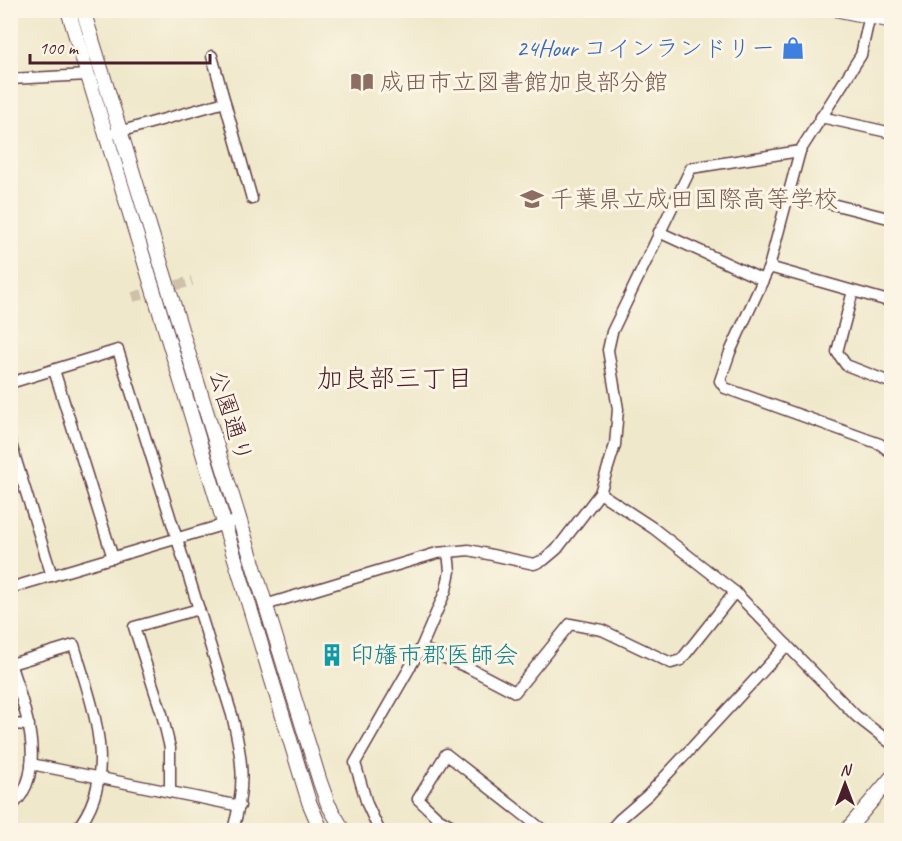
<svg xmlns="http://www.w3.org/2000/svg" width="902" height="841" viewBox="0 0 902 841" font-family="Caveat,'Klee One',sans-serif">
  <style>
    .lines { fill: none; stroke-linecap: round; stroke-linejoin: round }
    .minor-tunnel { stroke: #cec0ab; stroke-width: 10; stroke-dasharray: 10 5; stroke-linecap: butt }
    .minor-casing { stroke: #633d43; stroke-width: 13 }
    .tertiary-casing { stroke: #633d43; stroke-width: 16 }
    .minor { stroke: #fff; stroke-width: 10 }
    .tertiary { stroke: #fff; stroke-width: 14 }
    .labels { text-anchor: middle; stroke-width: 6; stroke-linejoin: round; paint-order: stroke }
    .shop-label { font-size: 24px; fill: #366cbe; stroke: #fcf5e5; text-anchor: end }
    .education-label { font-size: 24px; fill: #785e54; stroke: #fcf5e5; text-anchor: start }
    .street-label { font-size: 24px; fill: #4a1f2b; stroke: #fcf5e5 }
    .culture-label { font-size: 24px; fill: #0d838f; stroke: #fcf5e5; text-anchor: start }
    .neighbourhood-label { font-size: 26px; fill: #4a1f2b; stroke: #fcf5e5 }
  </style>
  <rect width="100%" height="100%" fill="#fcf5e5"/>
  <filter id="ink" filterUnits="userSpaceOnUse"><feTurbulence type="fractalNoise" baseFrequency=".0167" numOctaves="2"/><feDisplacementMap in="SourceGraphic" scale="12" xChannelSelector="R" yChannelSelector="G"/><feConvolveMatrix kernelMatrix="1 2 1 2 8 2 1 2 1" color-interpolation-filters="sRGB"/></filter>
  <filter id="wash" filterUnits="userSpaceOnUse"><feTurbulence type="fractalNoise" baseFrequency=".008" numOctaves="4" result="noise"/><feDisplacementMap in="SourceGraphic" scale="24" xChannelSelector="R" yChannelSelector="G"/><feGaussianBlur stdDeviation="1.35" result="paint"/><feColorMatrix in="noise" values="0 0 0 0 0 0 0 0 0 0 0 0 0 0 0 0 0 1.4 0 .05"/><feComposite in="paint" operator="in"/></filter>
  <g filter="url(#wash)">
    <rect width="100%" height="100%" fill="#efe8cb"/>
  </g>
  <g filter="url(#ink)">
    <g class="lines">
      <polyline class="minor-tunnel" points="133,297 192,281"/>
      <g class="minor-casing">
        <g id="minor">
          <polyline points="871,10 861,55 800,151 769,267 730,352 720,381 725,388 880,444 892,453"/>
          <polyline points="212,56 252,199"/>
          <polyline points="10,79 88,75"/>
          <polyline points="821,117 892,133"/>
          <polyline points="115,133 225,102"/>
          <polyline points="788,193 892,219"/>
          <polyline points="659,232 763,280"/>
          <polyline points="769,267 892,302"/>
          <polyline points="853,291 837,352 846,365 892,383"/>
          <polyline points="54,370 113,558"/>
          <path d="M10 383 118 350 232 715C243 761 246 784 233 830"/>
          <polyline points="10,441 52,576"/>
          <polyline points="600,493 653,528 735,592 856,716 892,744"/>
          <polyline points="10,588 239,520"/>
          <polyline points="265,605 437,553 469,550 534,564 544,560 557,549 600,493 615,445 618,409 608,350 612,332 691,168 800,151"/>
          <polyline points="421,648 469,668 515,692 570,624 602,630 671,663 681,660 735,592"/>
          <path d="M10 663C22 701 45 756 22 794 19 799 14 804 10 808"/>
          <path d="M11 664 74 645C92 706 121 775 76 830"/>
          <polyline points="10,724 29,725"/>
          <polyline points="31,764 240,806"/>
          <polyline points="170,792 170,748 162,714 134,627 199,609"/>
          <polyline points="379,830 367,804 355,763 421,648 446,590 450,571 448,552"/>
          <polyline points="459,830 438,818 418,799 446,754 543,830"/>
          <polyline points="610,830 619,820 648,795 787,645"/>
        </g>
      </g>
      <g class="tertiary-casing">
        <g id="tertiary">
          <polyline points="68,10 309,802 321,830"/>
          <polyline points="83,10 320,782 328,804 343,830"/>
          <polyline points="839,10 892,21"/>
          <polyline points="847,830 892,777"/>
        </g>
      </g>
      <use href="#minor" class="minor"/>
      <use href="#tertiary" class="tertiary"/>
    </g>
  </g>
  <defs>
    <g id="shop-bare" transform="scale(1.8)"><path d="M-5-2.5h2.3a2.7 3.5 0 0 1 5.4 0H5L5.5 6h-11ZM-1.5-2.5h3a1.5 2.3 0 0 0-3 0Z" fill="#3f7fe0" stroke="#fcf5e5" stroke-width="2.5" paint-order="stroke"/></g>
    <g id="library-bare" transform="scale(1.8)"><path d="M-6-4Q-3-5.5-.7-3.5V5Q-3 3-6 4ZM6-4Q3-5.5 .7-3.5V5Q3 3 6 4Z" fill="#8d6e63" stroke="#fcf5e5" stroke-width="2.5" paint-order="stroke"/></g>
    <g id="school-bare" transform="scale(1.8)"><path d="M0-5L7-2L0 1L-7-2ZM-4 1L0 2.5L4 1V4Q0 6-4 4Z" fill="#8d6e63" stroke="#fcf5e5" stroke-width="2.5" paint-order="stroke"/></g>
    <g id="building-bare" transform="scale(1.8)"><path d="M-4-6H4V6H1V3H-1V6H-4ZM-2.5-4.3h1.7v1.8h-1.7ZM.8-4.3h1.7v1.8H.8ZM-2.5-1h1.7V.8h-1.7ZM.8-1h1.7V.8H.8Z" fill="#0f9aa8" stroke="#fcf5e5" stroke-width="2.5" paint-order="stroke"/></g>
  </defs>
  <g fill-rule="evenodd">
    <use href="#shop-bare" x="793" y="48"/>
    <use href="#library-bare" x="362" y="82"/>
    <use href="#school-bare" x="532" y="199"/>
    <use href="#building-bare" x="332" y="655"/>
  </g>
  <g class="labels">
    <g class="shop-label">
      <text x="775" y="56">24Hour コインランドリー</text>
    </g>
    <g class="education-label">
      <text x="380" y="90">成田市立図書館加良部分館</text>
      <text x="550" y="207">千葉県立成田国際高等学校</text>
    </g>
    <g class="street-label">
      <text transform="translate(231 416) rotate(73)" y="8">公園通り</text>
    </g>
    <g class="culture-label">
      <text x="350" y="663">印旛市郡医師会</text>
    </g>
    <g class="neighbourhood-label">
      <text x="395" y="387">加良部三丁目</text>
    </g>
  </g>
  <rect width="902" height="841" fill="none" stroke="#fcf5e5" stroke-width="36"/>
  <g transform="translate(845 784)" stroke="#fcf5e5" stroke-width="4.5" paint-order="stroke">
  <path d="M0-4.5L10 22L0 15L-10 22Z" fill="#4a1f2b"/>
  <text y="-9" font-size="16" font-weight="bold" text-anchor="middle" fill="#4a1f2b">N</text>
  </g>
  <path d="M30 54v9h180v-9" fill="none" stroke="#4a1f2b" stroke-width="3"/>
  <text x="39" y="54" font-size="18" fill="#4a1f2b" stroke="#fcf5e5" stroke-width="4.5" paint-order="stroke">100 m</text>
</svg>
